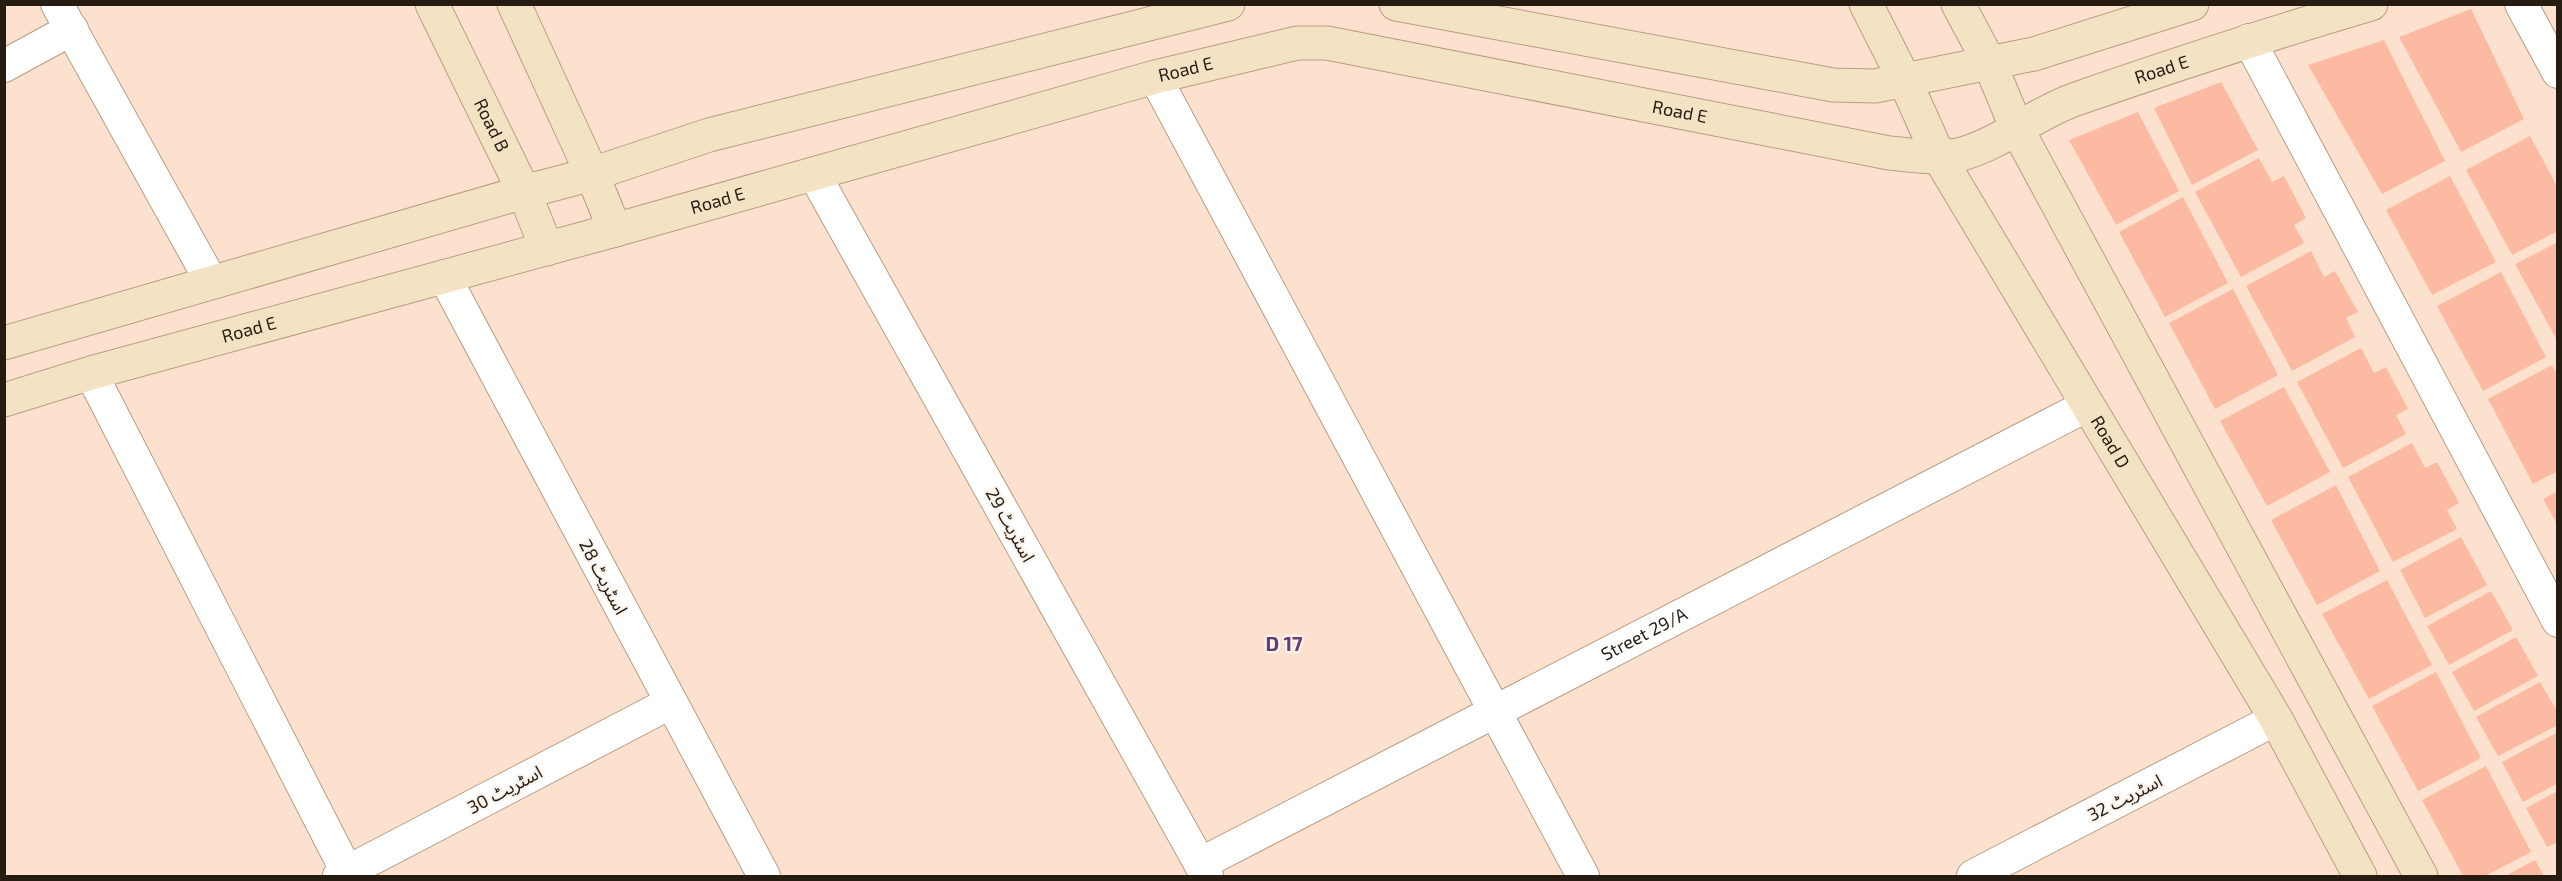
<svg xmlns="http://www.w3.org/2000/svg" width="2562" height="881" viewBox="0 0 2562 881" font-family="'Exo 2','Noto Sans Arabic',sans-serif">
  <style>
    .building { fill: #fdbaa3 }
    .lines { fill: none; stroke-linecap: round; stroke-linejoin: round }
    .street-casing { stroke: #ba9c84; stroke-width: 34 }
    .secondary-casing { stroke: #ba9c84; stroke-width: 35 }
    .street { stroke: #fff; stroke-width: 32 }
    .secondary { stroke: #f3e3c4; stroke-width: 33 }
    .labels { text-anchor: middle; stroke-width: 4.5; stroke-linejoin: round; paint-order: stroke }
    .street-label { font-size: 18px; fill: #271c12; stroke: #faf4ee }
    .neighbourhood-label { font-size: 20px; font-weight: bold; fill: #683b71; stroke: #faf4ee }
  </style>
  <rect width="100%" height="100%" fill="#fce2ce"/>
  <g class="building">
    <polygon points="2471,9 2524,119 2461,152 2399,37"/>
    <polygon points="2384,40 2445,161 2382,194 2308,65"/>
    <polygon points="2221,82 2258,150 2192,185 2154,108"/>
    <polygon points="2138,112 2179,191 2116,225 2069,140"/>
    <polygon points="2530,136 2558,188 2558,231 2512,255 2466,170"/>
    <polygon points="2259,158 2272,182 2284,176 2306,218 2294,225 2304,243 2241,277 2195,192"/>
    <polygon points="2450,176 2496,262 2432,295 2386,210"/>
    <polygon points="2183,197 2228,283 2165,317 2119,232"/>
    <polygon points="2558,242 2558,342 2515,264"/>
    <polygon points="2311,251 2324,277 2335,271 2358,312 2346,318 2355,337 2292,371 2246,286"/>
    <polygon points="2501,272 2546,357 2483,391 2437,306"/>
    <polygon points="2233,289 2278,375 2215,409 2169,323"/>
    <polygon points="2361,348 2374,373 2386,367 2408,409 2396,415 2406,434 2343,468 2297,382"/>
    <polygon points="2552,365 2558,376 2558,471 2533,484 2488,399"/>
    <polygon points="2284,387 2330,472 2267,506 2220,421"/>
    <polygon points="2412,443 2425,468 2437,462 2459,503 2447,510 2457,529 2393,562 2348,477"/>
    <polygon points="2336,485 2380,571 2317,605 2271,520"/>
    <polygon points="2558,491 2558,526 2543,499"/>
    <polygon points="2461,537 2487,585 2425,618 2400,570"/>
    <polygon points="2387,580 2432,665 2369,699 2322,614"/>
    <polygon points="2491,591 2513,630 2449,665 2427,626"/>
    <polygon points="2516,637 2538,676 2474,711 2452,672"/>
    <polygon points="2436,672 2481,758 2418,791 2372,706"/>
    <polygon points="2540,682 2558,713 2558,725 2498,756 2476,717"/>
    <polygon points="2558,732 2558,783 2523,802 2502,762"/>
    <polygon points="2486,766 2531,852 2485,876 2463,876 2422,800"/>
    <polygon points="2558,791 2558,842 2547,847 2526,808"/>
    <polygon points="2535,860 2544,876 2505,876"/>
  </g>
  <g class="lines">
    <g class="street-casing">
      <g id="street">
        <polyline points="57,4 212,283"/>
        <polyline points="2521,4 2558,72"/>
        <polyline points="2249,40 2558,621"/>
        <polyline points="4,66 72,29"/>
        <polyline points="1155,77 1583,876"/>
        <polyline points="814,174 1207,876"/>
        <polyline points="444,276 764,876"/>
        <polyline points="91,373 347,872"/>
        <path id="s1" d="M1200 864 2088 405"/>
        <polyline points="339,876 670,703"/>
        <polyline points="1973,876 2276,719"/>
      </g>
    </g>
    <g class="secondary-casing">
      <g id="secondary">
        <path id="s2" d="M432 4 524 192 547 249"/>
        <polyline points="514,4 592,174 615,230"/>
        <polyline points="1396,4 1833,85 1875,86 2034,54 2192,4"/>
        <path id="s3" d="M1866 4 1905 81 1939 157 2276 719 2360 876"/>
        <polyline points="1958,4 1990,64 2017,129 2421,876"/>
        <polyline points="4,343 524,192 592,174 709,135 1228,4"/>
        <path id="s4" d="M4 400 91 373 615 230 1155 77 1297 43H1327L1889 153C1913 155 1939 160 1962 154 2003 142 2036 113 2076 99 2174 65 2272 33 2371 4"/>
      </g>
    </g>
    <use href="#street" class="street"/>
    <use href="#secondary" class="secondary"/>
  </g>
  <g class="labels">
    <g class="street-label">
      <text dy="6" stroke="none"><textPath href="#s4" startOffset="1227">Road E</textPath></text>
      <text dy="6" stroke="none"><textPath href="#s4" startOffset="2235">Road E</textPath></text>
      <text dy="6" stroke="none"><textPath href="#s4" startOffset="1731">Road E</textPath></text>
      <text dy="6" stroke="none"><textPath href="#s2" startOffset="135">Road B</textPath></text>
      <text dy="6" stroke="none"><textPath href="#s4" startOffset="741">Road E</textPath></text>
      <text dy="6" stroke="none"><textPath href="#s4" startOffset="255">Road E</textPath></text>
      <text dy="6" stroke="none"><textPath href="#s3" startOffset="502">Road D</textPath></text>
      <text transform="translate(1010 525) rotate(61)" y="6">اسٹریٹ 29</text>
      <text transform="translate(603 577) rotate(62)" y="6">اسٹریٹ 28</text>
      <text dy="6" stroke="none"><textPath href="#s1" startOffset="500">Street 29/A</textPath></text>
      <text transform="translate(505 790) rotate(-28)" y="6">اسٹریٹ 30</text>
      <text transform="translate(2125 798) rotate(-27)" y="6">اسٹریٹ 32</text>
    </g>
    <g class="neighbourhood-label">
      <text x="1284" y="651">D 17</text>
    </g>
  </g>
  <rect width="2562" height="881" fill="none" stroke="#271c12" stroke-width="12"/>
</svg>
